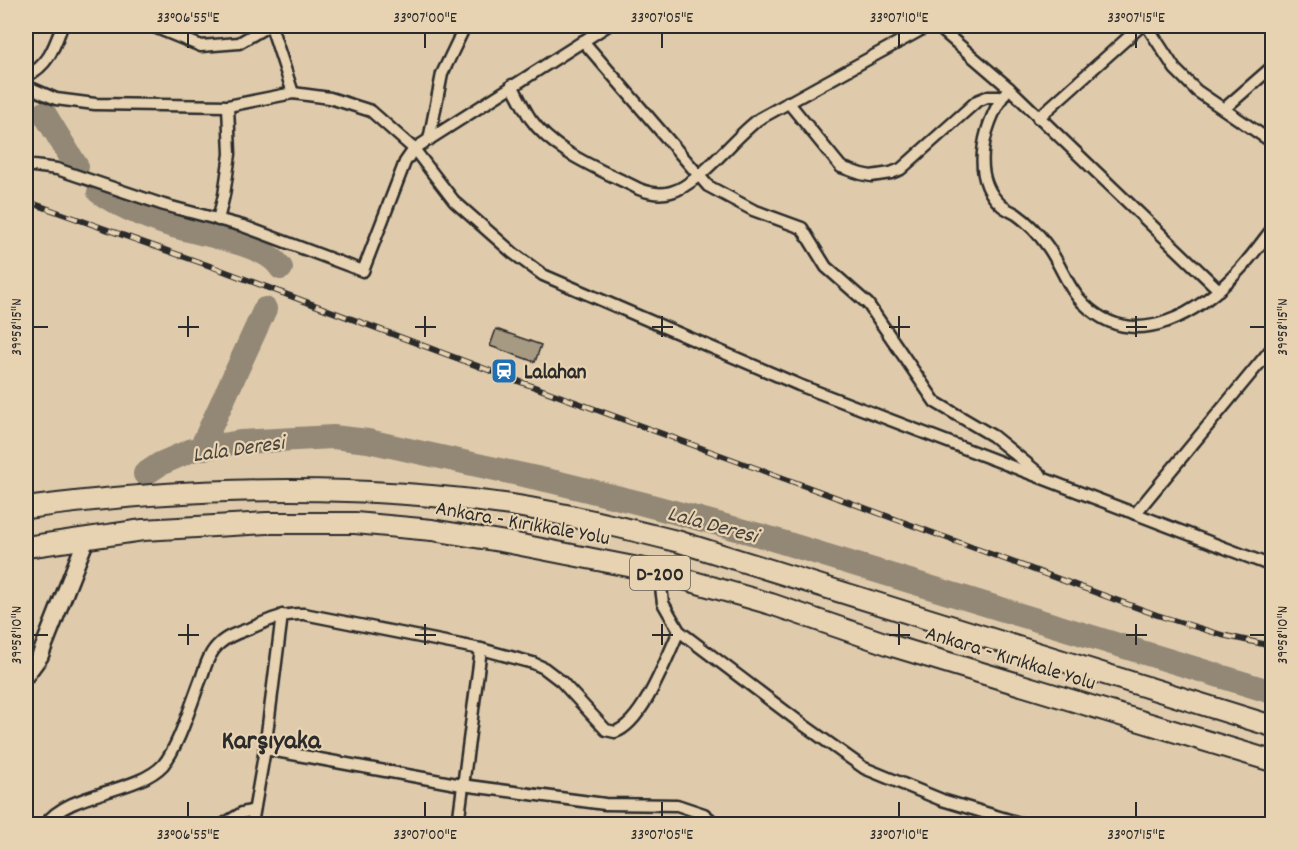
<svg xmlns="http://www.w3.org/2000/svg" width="1298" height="850" viewBox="0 0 1298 850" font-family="Dekko,sans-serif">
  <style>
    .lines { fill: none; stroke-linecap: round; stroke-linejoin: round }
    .river { stroke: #938876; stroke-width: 24 }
    .building { fill: #a79a83; stroke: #2b2b2b; stroke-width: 1.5 }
    .street-casing { stroke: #2b2b2b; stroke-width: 15 }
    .secondary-casing { stroke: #2b2b2b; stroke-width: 20 }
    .highway-casing { stroke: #2b2b2b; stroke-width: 24 }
    .street { stroke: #e7d2b1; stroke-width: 10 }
    .secondary { stroke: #e7d2b1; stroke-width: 15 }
    .highway { stroke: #e7d2b1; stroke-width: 20 }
    .rail-casing { stroke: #2b2b2b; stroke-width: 6 }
    .rail { stroke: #e7d2b1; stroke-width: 4; stroke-dasharray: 11; stroke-linecap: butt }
    .ticks { fill: none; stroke: #2b2b2b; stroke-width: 2 }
    .labels { text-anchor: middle; stroke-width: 4.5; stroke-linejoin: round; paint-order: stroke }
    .shield { fill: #e7d2b1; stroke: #635d53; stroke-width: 1.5 }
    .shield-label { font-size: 20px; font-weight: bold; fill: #2b2b2b }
    .poi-label { font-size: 21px; font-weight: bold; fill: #2b2b2b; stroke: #e7d2b1; text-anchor: start }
    .street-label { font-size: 21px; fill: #2b2b2b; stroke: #e7d2b1 }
    .water-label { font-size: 22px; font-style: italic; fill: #45423e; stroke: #e7d2b1 }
    .district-label { font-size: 27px; font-weight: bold; fill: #2b2b2b; stroke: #e7d2b1 }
    .neatline { fill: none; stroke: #2b2b2b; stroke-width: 2 }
    .ticks-label { font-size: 15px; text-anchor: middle; fill: #2b2b2b }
  </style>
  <rect width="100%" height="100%" fill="#dfcbac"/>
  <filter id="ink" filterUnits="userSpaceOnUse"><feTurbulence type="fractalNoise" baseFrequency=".0167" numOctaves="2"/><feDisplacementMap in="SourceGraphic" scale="12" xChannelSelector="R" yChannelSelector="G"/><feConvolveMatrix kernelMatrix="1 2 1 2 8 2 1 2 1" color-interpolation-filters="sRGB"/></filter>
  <g filter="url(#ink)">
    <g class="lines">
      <g class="river">
        <polyline points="44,113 77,167"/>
        <path d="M99 192C120 207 145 217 170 225 199 235 265 242 281 268"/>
        <polyline points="201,448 265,309"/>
        <polyline points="145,474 160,464 192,450 240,442 333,437 368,441 555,482 640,503 759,535 1272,692"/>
      </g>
    </g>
    <polygon class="building" points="496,329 541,345 535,362 490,346"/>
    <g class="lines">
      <g class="street-casing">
        <g id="street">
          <polyline points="152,26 201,46 239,43 268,26"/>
          <polyline points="271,26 293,93"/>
          <polyline points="937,26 1009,88 1219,290"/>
          <polyline points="1147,26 1175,69 1197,91 1272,142"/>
          <polyline points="583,41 708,186 753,210 802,228 826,267 868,304 935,402 993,436 1041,475"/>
          <path d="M26 76C48 66 54 48 62 26"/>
          <path d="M512 85C518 96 523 107 530 118 554 153 602 170 639 189 649 193 660 195 671 192 699 185 734 137 759 119L928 26"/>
          <polyline points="26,86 56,99 95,104 228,106 293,93 330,98 371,111 414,149 454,201 513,253 543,275 799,385 1272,566"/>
          <path d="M1009 88C985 118 968 175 1001 205 1005 209 1011 211 1016 214 1029 223 1039 234 1048 247 1061 265 1068 289 1084 304 1136 355 1202 311 1241 268 1252 256 1262 242 1272 229"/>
          <polyline points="788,102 841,167 861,174 871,176 891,173 901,169 977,101 987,97 1002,97"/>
          <polyline points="1224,109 1272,67"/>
          <polyline points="1038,118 1141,26"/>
          <polyline points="429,140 442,74 465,26"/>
          <polyline points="26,165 57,169 164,205 243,226 363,271 405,162 414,149 607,26"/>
          <polyline points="218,220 224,195 230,154 228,106"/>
          <polyline points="1135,514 1272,348"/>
          <polyline points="659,572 663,603 679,631 798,721 864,768 942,800 1023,824"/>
          <polyline points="265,749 462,785 605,804 677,805 704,814 716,824"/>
          <path d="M46 824C67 792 137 793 163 765 179 746 192 701 202 676 206 665 209 653 219 644 227 636 240 632 251 628 269 620 284 613 304 614L481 649 533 663 544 668 561 681 606 730 615 732C643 723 667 657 679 631"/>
          <polyline points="224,824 242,813 254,810"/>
          <polyline points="252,824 265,749 282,615"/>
          <polyline points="458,824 481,649"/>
        </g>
      </g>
      <g class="secondary-casing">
        <polyline id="secondary" points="26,675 40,656 87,537"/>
      </g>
      <g class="highway-casing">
        <g id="highway">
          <path d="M26 508C186 487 350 482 511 505 568 514 624 528 680 542L1272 726"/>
          <polyline points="26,547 143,530 267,523 355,523 432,530 506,542 659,572 771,604 896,647 1272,761"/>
        </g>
      </g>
      <use href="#street" class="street"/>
      <use href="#secondary" class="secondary"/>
      <use href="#highway" class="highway"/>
      <g class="rail-casing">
        <polyline id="rail" points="26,201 213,267 499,374 1157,615 1222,635 1272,646"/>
      </g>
      <use href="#rail" class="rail"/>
    </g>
  </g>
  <path class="ticks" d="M188 33V48M425 33V48M662 33V48M899 33V48M1136 33V48M188 316V337M425 316V337M662 316V337M899 316V337M1136 316V337M33 327H48M178 327H199M415 327H436M652 327H673M889 327H910M1126 327H1147M1250 327H1265M188 624V645M425 624V645M662 624V645M899 624V645M1136 624V645M33 635H48M178 635H199M415 635H436M652 635H673M889 635H910M1126 635H1147M1250 635H1265M188 802V817M425 802V817M662 802V817M899 802V817M1136 802V817"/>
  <defs>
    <g id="station-square" transform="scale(1.35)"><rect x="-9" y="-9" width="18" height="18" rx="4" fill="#1f6fb2" stroke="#e7d2b1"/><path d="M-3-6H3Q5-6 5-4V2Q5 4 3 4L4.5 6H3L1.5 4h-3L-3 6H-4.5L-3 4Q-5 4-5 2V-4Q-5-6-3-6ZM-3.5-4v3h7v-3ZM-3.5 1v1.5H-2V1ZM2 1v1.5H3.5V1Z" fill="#fff"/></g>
  </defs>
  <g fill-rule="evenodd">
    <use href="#station-square" x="504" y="371"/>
  </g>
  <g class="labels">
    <rect class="shield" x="630" y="556" width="60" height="34" rx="4.5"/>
    <g class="shield-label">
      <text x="660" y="580">D-200</text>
    </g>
    <g class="poi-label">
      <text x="524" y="378">Lalahan</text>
    </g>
    <g class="street-label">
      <text transform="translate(523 522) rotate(10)" y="7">Ankara - Kırıkkale Yolu</text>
      <text transform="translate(1011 657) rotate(17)" y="7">Ankara - Kırıkkale Yolu</text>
    </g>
    <g class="water-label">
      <text transform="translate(238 447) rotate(-8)" y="8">Lala Deresi</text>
      <text transform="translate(713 523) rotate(15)" y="8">Lala Deresi</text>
    </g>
    <g class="district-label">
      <text x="271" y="748">Karşıyaka</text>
    </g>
  </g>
  <rect width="1298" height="850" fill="none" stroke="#e7d2b1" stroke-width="66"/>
  <rect x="33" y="33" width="1232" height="784" class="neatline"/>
  <g class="ticks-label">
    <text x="188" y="22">33°06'55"E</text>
    <text x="425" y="22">33°07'00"E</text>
    <text x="662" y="22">33°07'05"E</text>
    <text x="899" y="22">33°07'10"E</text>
    <text x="1136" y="22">33°07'15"E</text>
    <text transform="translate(16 327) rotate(-90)" y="5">39°58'15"N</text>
    <text transform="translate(1282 327) rotate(-90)" y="5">39°58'15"N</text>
    <text transform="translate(16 635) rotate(-90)" y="5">39°58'10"N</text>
    <text transform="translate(1282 635) rotate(-90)" y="5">39°58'10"N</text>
    <text x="188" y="839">33°06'55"E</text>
    <text x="425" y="839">33°07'00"E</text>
    <text x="662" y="839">33°07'05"E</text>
    <text x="899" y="839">33°07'10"E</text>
    <text x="1136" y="839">33°07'15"E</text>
  </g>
</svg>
